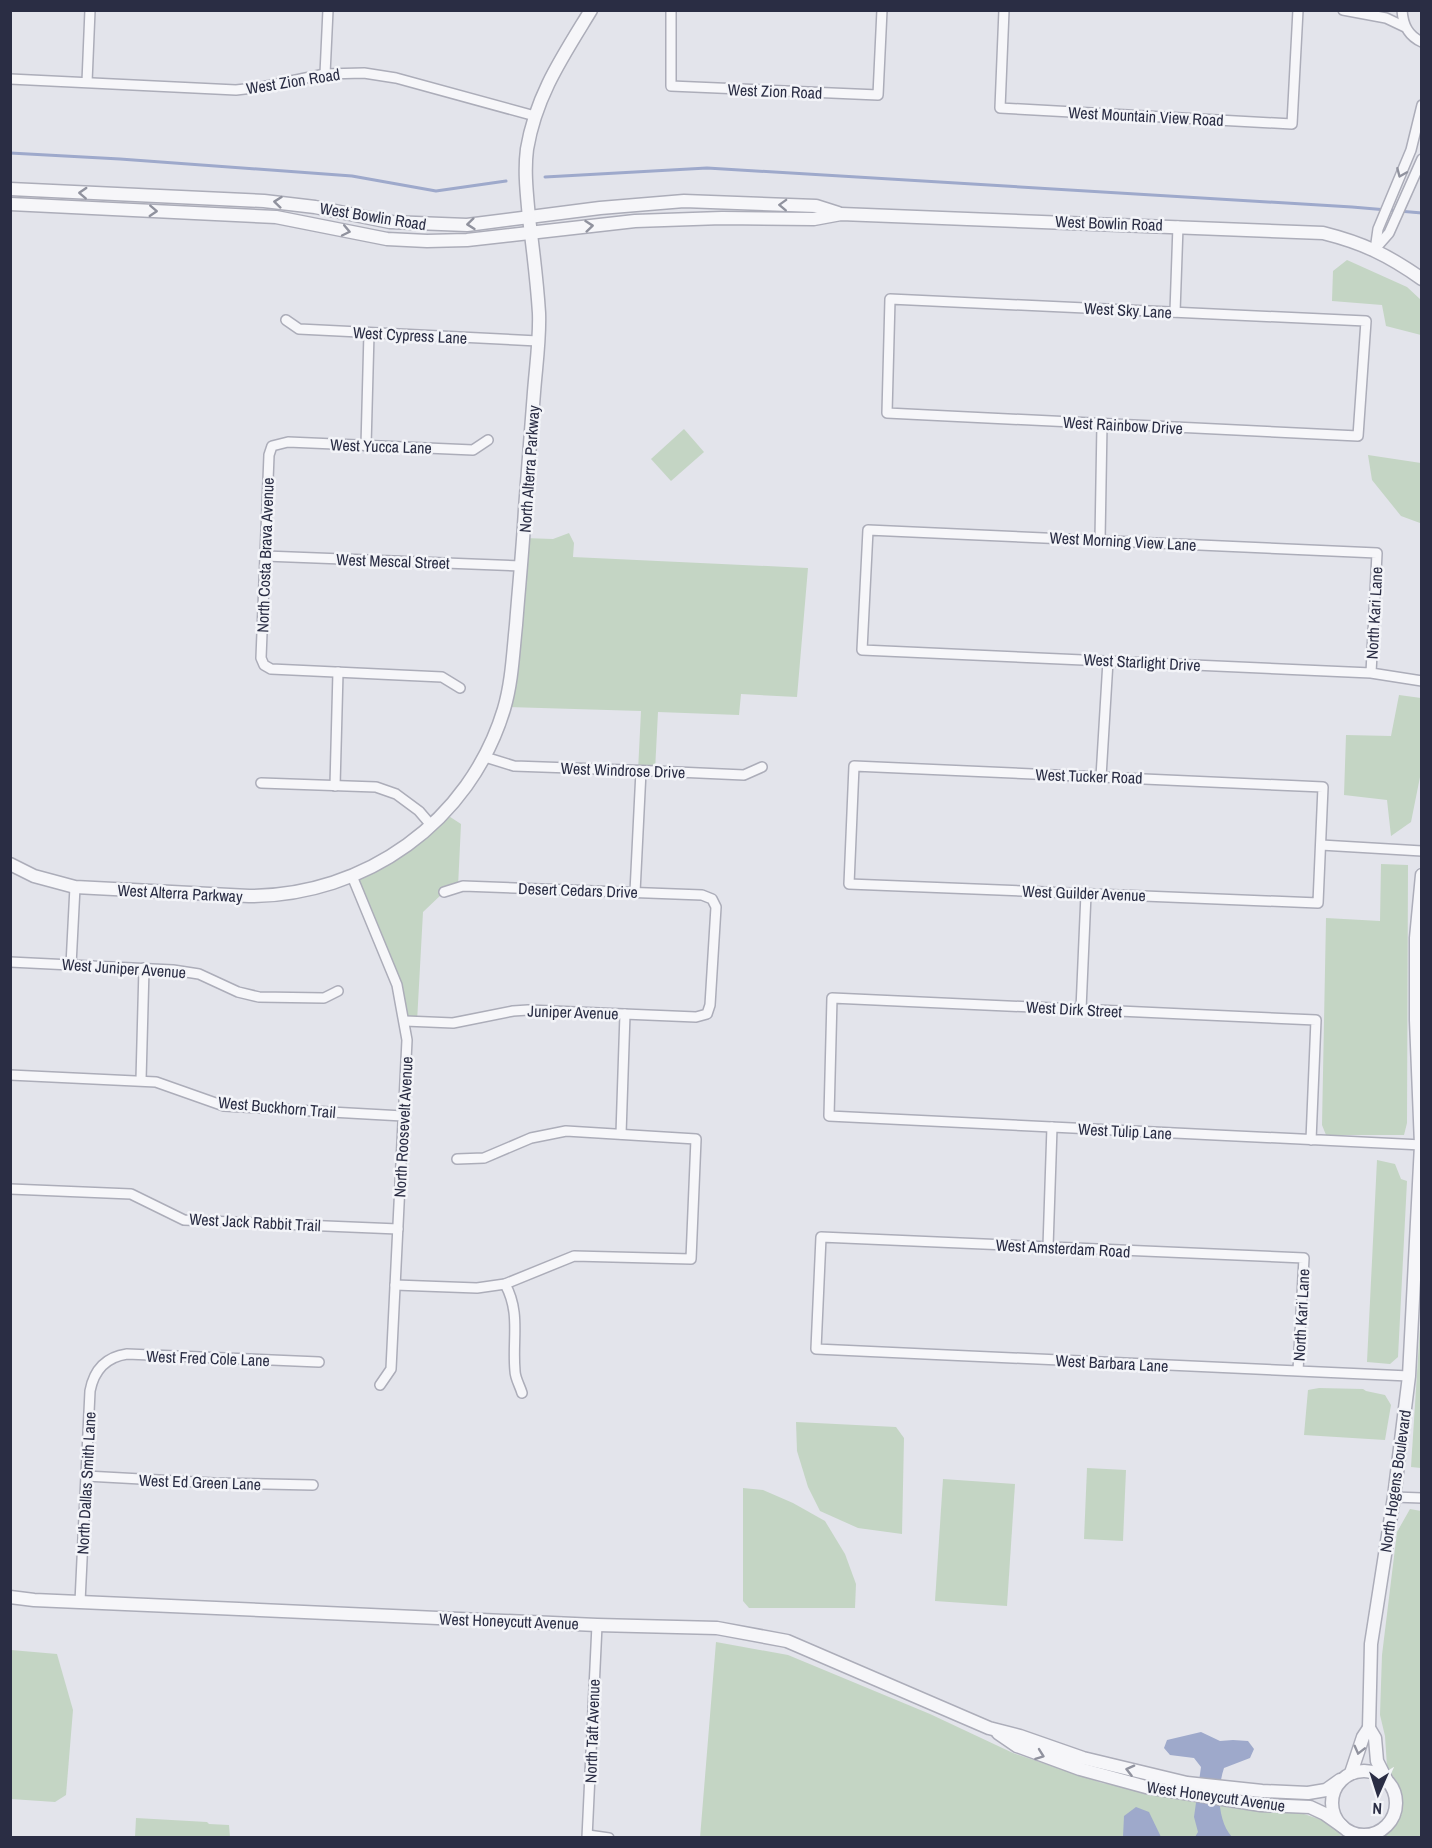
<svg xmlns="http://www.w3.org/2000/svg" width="1432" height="1848" viewBox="0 0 1432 1848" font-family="'Archivo Narrow',sans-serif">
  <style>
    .green { fill: #c4d5c4 }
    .water { fill: #9ea9cb }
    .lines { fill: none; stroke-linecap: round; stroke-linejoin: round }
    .stream { stroke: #9ea9cb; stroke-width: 3 }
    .minor-casing { stroke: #acadb9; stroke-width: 12 }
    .tertiary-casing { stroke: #acadb9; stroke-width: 15 }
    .minor { stroke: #f6f6f9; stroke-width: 9 }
    .tertiary { stroke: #f6f6f9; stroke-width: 12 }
    .oneway { stroke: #90929e }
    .labels { text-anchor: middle; stroke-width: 5; stroke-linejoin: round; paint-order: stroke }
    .street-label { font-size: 16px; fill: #2a2d44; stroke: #f3f4f8 }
  </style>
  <rect width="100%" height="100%" fill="#e3e4eb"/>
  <g class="green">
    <polygon points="1347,260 1407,287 1421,300 1421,335 1386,326 1382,305 1332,301 1333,271"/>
    <polygon points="684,429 704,452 671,481 651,459"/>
    <polygon points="1368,455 1421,463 1421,540 1420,523 1401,516 1372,480"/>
    <polygon points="569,533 574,543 573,557 808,568 797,697 741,694 739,715 658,712 655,771 638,771 641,711 504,707 523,538 553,539"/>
    <polygon points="1399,695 1421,698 1421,772 1411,822 1391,836 1387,800 1344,795 1346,735 1391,736"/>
    <polygon points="444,813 461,824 458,887 444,892 423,912 417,1022 405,1021 401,1000 352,876"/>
    <polygon points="1381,864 1408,865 1407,1123 1404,1135 1326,1135 1322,1125 1326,918 1380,921"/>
    <polygon points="1377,1160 1395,1164 1401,1179 1407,1181 1398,1357 1390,1364 1367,1362"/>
    <polygon points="1421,1311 1421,1468 1411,1467"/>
    <polygon points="1319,1388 1363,1389 1366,1391 1385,1395 1391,1405 1385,1440 1304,1435 1308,1390"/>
    <polygon points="796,1422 896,1427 904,1438 902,1534 858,1528 820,1511 808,1487 797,1451"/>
    <polygon points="1087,1468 1126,1470 1123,1541 1084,1539"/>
    <polygon points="943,1479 1015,1484 1007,1606 935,1601"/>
    <polygon points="743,1488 763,1490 793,1503 825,1521 845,1554 856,1584 855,1608 749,1608 743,1601"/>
    <polygon points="1410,1509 1421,1511 1421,1837 1384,1837 1402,1814 1397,1782 1387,1767 1385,1736 1380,1715 1382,1655 1397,1532"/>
    <polygon points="716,1642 788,1655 930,1714 1013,1753 1102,1783 1232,1808 1301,1813 1325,1821 1334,1827 1342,1837 700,1838"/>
    <polygon points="11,1650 57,1654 73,1710 66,1795 55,1802 11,1799"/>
    <polygon points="136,1818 207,1822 209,1824 229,1825 230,1837 135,1837"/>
  </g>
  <g class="water">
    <path d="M1201 1732 1220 1741 1233 1740 1248 1741 1254 1749 1250 1758 1224 1768C1217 1789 1217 1820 1232 1837H1195L1198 1832 1194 1817 1201 1767 1194 1758 1170 1755 1164 1748 1167 1740Z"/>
    <polygon points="1136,1807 1149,1812 1161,1837 1123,1837 1124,1816"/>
  </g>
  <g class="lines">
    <g class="stream">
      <polyline points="10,153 120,159 352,176 436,191 506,181"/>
      <polyline points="545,177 707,168 1352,207 1422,213"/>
    </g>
    <g class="minor-casing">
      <g id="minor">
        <polyline points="671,10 671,86 878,95 882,10"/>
        <polyline points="1004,10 1000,108 1292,124 1298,10"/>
        <polyline points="1343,10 1386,18 1405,27"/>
        <path d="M1402 10C1403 25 1408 36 1422 42"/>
        <polyline points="325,74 328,10"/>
        <polyline points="10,79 236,90 262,87 325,74 364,73 396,78 535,116"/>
        <polyline points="87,82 90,10"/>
        <polyline points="1375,249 1389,233 1422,159"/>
        <polyline points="1375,250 1378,229 1411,150 1422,105"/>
        <polygon points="890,299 1366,321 1358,436 887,413"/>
        <polyline points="1175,312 1178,226"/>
        <polyline points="286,320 299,329 538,341"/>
        <polyline points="366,446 369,333"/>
        <polyline points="1100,540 1102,424"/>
        <polyline points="265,556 521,566"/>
        <polyline points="1371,673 1377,553 868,530 862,650 1371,673 1422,681"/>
        <polyline points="460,688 442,677 271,669 264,665 261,658 269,455 272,446 288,442 473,450 488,440"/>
        <polyline points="485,757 514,766 655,771 744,775 762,767"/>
        <polygon points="854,766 1323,787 1318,903 849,884"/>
        <polyline points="1101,777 1108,661"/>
        <polyline points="261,783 376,787 396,794 419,811 431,825"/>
        <polyline points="335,786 338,672"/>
        <polyline points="1321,845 1422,851"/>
        <polyline points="352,876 397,985 407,1040 391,1369 380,1385"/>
        <polyline points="635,892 641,771"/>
        <polyline points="10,962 173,970 199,974 238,992 259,997 324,998 338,991"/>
        <polyline points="71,965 75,887"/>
        <polyline points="1081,1009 1086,894"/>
        <polyline points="405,1021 453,1023 513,1011 528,1010 696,1017 707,1014 710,1005 716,907 712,899 702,895 463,886 444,892"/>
        <polyline points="10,1075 156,1082 224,1106 403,1116"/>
        <polyline points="141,1080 144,968"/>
        <polyline points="621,1134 625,1014"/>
        <polyline points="1311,1140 1316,1020 832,998 829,1116 1422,1145"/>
        <polyline points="10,1189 131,1194 184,1220 398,1229"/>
        <polyline points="1048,1247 1052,1127"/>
        <path d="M505 1284C521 1313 512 1339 515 1371 515 1378 520 1386 522 1393"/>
        <polyline points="395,1285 477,1288 505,1284 574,1256 691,1259 696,1139 566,1131 531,1138 484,1158 457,1159"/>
        <polyline points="1298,1371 1304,1258 821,1237 816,1349 1409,1376"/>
        <polyline points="86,1476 214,1483 313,1485"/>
        <polyline points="1394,1497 1422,1498"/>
        <path d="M80 1602 90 1391C94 1370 106 1357 127 1354L319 1362"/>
        <polyline points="588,1835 609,1838"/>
        <polyline points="587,1838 597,1625"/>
      </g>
    </g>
    <g class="tertiary-casing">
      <g id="tertiary">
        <polyline points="10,189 264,201 315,207 390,222 467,225 600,208 684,201 816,206 838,213"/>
        <path d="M10 204 276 217 387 239 427 241 467 240 635 221 722 218 814 219 841 214 1323 233C1363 243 1388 255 1422 279"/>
        <path d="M10 864 34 876 75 887 249 896C365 896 470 822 504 709 512 682 513 653 516 625 519 586 523 547 525 509 528 470 531 431 534 392 536 366 540 339 539 313 537 281 533 249 529 218 527 195 524 172 527 149 536 95 563 56 591 10"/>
        <polyline points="10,1597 34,1600 597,1625 717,1628 787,1641 989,1728 1020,1736 1083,1758 1187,1783 1262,1791 1308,1793 1326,1790 1340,1780"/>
        <polyline points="998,1733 1017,1746 1080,1769 1146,1787 1261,1805 1310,1807 1325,1814 1342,1826"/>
        <circle cx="1364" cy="1803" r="32"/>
        <polyline points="1351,1773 1363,1737 1369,1728"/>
        <polyline points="1386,1779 1377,1761 1375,1738 1369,1728 1370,1687 1371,1644 1394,1497 1409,1376 1421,1145 1416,1020 1416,938 1422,875"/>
      </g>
    </g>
    <use href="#minor" class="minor"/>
    <use href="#tertiary" class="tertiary"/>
  </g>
  <defs><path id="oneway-chevron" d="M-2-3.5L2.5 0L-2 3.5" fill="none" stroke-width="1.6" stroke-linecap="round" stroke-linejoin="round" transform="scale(1.5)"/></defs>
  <g class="oneway">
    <use href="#oneway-chevron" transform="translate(1401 173) rotate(113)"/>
    <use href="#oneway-chevron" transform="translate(83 193) rotate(-177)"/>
    <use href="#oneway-chevron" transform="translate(278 202) rotate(-174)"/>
    <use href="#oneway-chevron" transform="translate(783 205) rotate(-178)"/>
    <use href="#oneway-chevron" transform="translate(153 211) rotate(3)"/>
    <use href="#oneway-chevron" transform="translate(471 224) rotate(174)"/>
    <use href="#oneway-chevron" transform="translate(589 226) rotate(-6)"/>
    <use href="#oneway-chevron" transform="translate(346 231) rotate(12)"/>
    <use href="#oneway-chevron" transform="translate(1359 1750) rotate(104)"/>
    <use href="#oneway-chevron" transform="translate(1040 1755) rotate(20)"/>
    <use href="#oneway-chevron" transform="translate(1130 1770) rotate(-166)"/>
  </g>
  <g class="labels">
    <g class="street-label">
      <text transform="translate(293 81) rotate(-9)" y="6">West Zion Road</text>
      <text transform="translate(775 91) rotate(2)" y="6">West Zion Road</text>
      <text transform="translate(1146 116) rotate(3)" y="6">West Mountain View Road</text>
      <text transform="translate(373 216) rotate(9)" y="6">West Bowlin Road</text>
      <text transform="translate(1109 223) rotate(2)" y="6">West Bowlin Road</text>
      <text transform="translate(1128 310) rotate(3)" y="6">West Sky Lane</text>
      <text transform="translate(410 335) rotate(3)" y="6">West Cypress Lane</text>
      <text transform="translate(1123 425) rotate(3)" y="6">West Rainbow Drive</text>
      <text transform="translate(381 446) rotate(2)" y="6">West Yucca Lane</text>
      <text transform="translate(529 469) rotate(-86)" y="6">North Alterra Parkway</text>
      <text transform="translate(1123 541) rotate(3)" y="6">West Morning View Lane</text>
      <text transform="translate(265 555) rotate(-88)" y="6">North Costa Brava Avenue</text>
      <text transform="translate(393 561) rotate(2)" y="6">West Mescal Street</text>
      <text transform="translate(1374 613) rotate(-87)" y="6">North Kari Lane</text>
      <text transform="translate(1142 662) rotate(3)" y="6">West Starlight Drive</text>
      <text transform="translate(623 770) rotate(2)" y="6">West Windrose Drive</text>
      <text transform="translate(1089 776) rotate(2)" y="6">West Tucker Road</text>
      <text transform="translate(578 890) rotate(2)" y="6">Desert Cedars Drive</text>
      <text transform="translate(180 893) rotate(3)" y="6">West Alterra Parkway</text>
      <text transform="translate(1084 893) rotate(2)" y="6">West Guilder Avenue</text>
      <text transform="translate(124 968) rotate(4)" y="6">West Juniper Avenue</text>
      <text transform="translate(1074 1009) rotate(3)" y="6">West Dirk Street</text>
      <text transform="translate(573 1012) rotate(2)" y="6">Juniper Avenue</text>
      <text transform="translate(277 1107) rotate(5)" y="6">West Buckhorn Trail</text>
      <text transform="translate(403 1127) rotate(-87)" y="6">North Roosevelt Avenue</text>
      <text transform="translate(1125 1131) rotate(3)" y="6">West Tulip Lane</text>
      <text transform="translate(255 1222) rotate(3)" y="6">West Jack Rabbit Trail</text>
      <text transform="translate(1063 1248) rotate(3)" y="6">West Amsterdam Road</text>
      <text transform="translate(1301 1315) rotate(-87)" y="6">North Kari Lane</text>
      <text transform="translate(208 1358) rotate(2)" y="6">West Fred Cole Lane</text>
      <text transform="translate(1112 1363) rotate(3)" y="6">West Barbara Lane</text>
      <text transform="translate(1395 1481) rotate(-82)" y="6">North Hogens Boulevard</text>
      <text transform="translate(200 1482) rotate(2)" y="6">West Ed Green Lane</text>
      <text transform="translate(86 1483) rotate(-87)" y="6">North Dallas Smith Lane</text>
      <text transform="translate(509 1621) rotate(2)" y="6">West Honeycutt Avenue</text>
      <text transform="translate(592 1731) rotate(-88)" y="6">North Taft Avenue</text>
      <text transform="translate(1216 1796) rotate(8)" y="6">West Honeycutt Avenue</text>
    </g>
  </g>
  <rect width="1432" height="1848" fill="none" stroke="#2a2d44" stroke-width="24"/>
  <g transform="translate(1378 1794) rotate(183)" stroke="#f3f4f8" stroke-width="4.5" paint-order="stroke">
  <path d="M0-4.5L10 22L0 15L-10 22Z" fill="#2a2d44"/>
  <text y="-9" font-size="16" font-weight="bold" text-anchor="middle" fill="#2a2d44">N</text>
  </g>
</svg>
